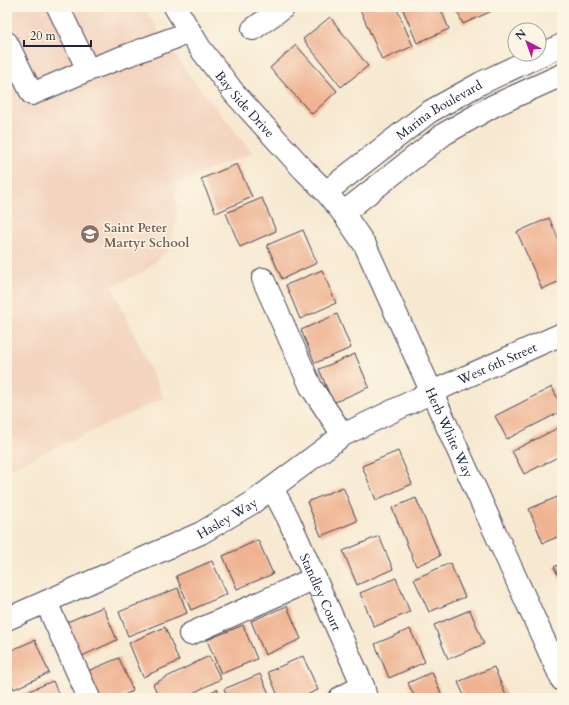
<svg xmlns="http://www.w3.org/2000/svg" width="569" height="705" viewBox="0 0 569 705" font-family="Cardo,serif">
  <style>
    .built { fill: #f3d4bf }
    .building { fill: #efb392 }
    .lines { fill: none; stroke-linecap: round; stroke-linejoin: round }
    .minor-casing { stroke: #424052; stroke-width: 24 }
    .minor { stroke: #fff; stroke-width: 22 }
    .labels { text-anchor: middle; stroke-width: 3; stroke-linejoin: round; paint-order: stroke }
    .street-label { font-size: 13px; fill: #22223b; stroke: #fcf5e5 }
    .education-label { font-size: 13px; font-weight: bold; fill: #785e54; stroke: #fcf5e5; text-anchor: start }
  </style>
  <rect width="100%" height="100%" fill="#fcf5e5"/>
  <filter id="ink" filterUnits="userSpaceOnUse"><feTurbulence type="fractalNoise" baseFrequency=".025" numOctaves="2"/><feDisplacementMap in="SourceGraphic" scale="8" xChannelSelector="R" yChannelSelector="G"/><feConvolveMatrix kernelMatrix="1 2 1 2 8 2 1 2 1" color-interpolation-filters="sRGB"/></filter>
  <filter id="wash" filterUnits="userSpaceOnUse"><feTurbulence type="fractalNoise" baseFrequency=".012" numOctaves="4" result="noise"/><feDisplacementMap in="SourceGraphic" scale="16" xChannelSelector="R" yChannelSelector="G"/><feGaussianBlur stdDeviation="0.9" result="paint"/><feColorMatrix in="noise" values="0 0 0 0 0 0 0 0 0 0 0 0 0 0 0 0 0 1.4 0 .05"/><feComposite in="paint" operator="in"/></filter>
  <g filter="url(#wash)">
    <rect width="100%" height="100%" fill="#f7e9d1"/>
    <polygon class="built" points="7,7 143,7 185,70 253,153 199,174 176,185 177,218 169,250 143,272 112,286 164,398 7,470"/>
    <g id="blocks">
      <g class="building">
        <polygon points="359,7 396,7 413,46 382,60"/>
        <polygon points="402,7 440,7 449,29 417,43"/>
        <polygon points="455,7 493,7 494,10 463,24"/>
        <polygon points="330,17 368,66 341,87 303,39"/>
        <polygon points="296,45 337,91 312,114 270,68"/>
        <polygon points="237,164 252,197 216,213 201,179"/>
        <polygon points="262,198 276,231 240,247 226,213"/>
        <polygon points="549,218 562,247 562,280 542,289 517,232"/>
        <polygon points="303,230 317,263 282,279 267,245"/>
        <polygon points="322,270 336,303 300,319 286,285"/>
        <polygon points="337,314 351,348 315,363 301,330"/>
        <polygon points="355,354 369,387 333,403 319,369"/>
        <polygon points="552,387 562,408 562,411 507,439 495,416"/>
        <polygon points="562,426 562,455 524,474 512,451"/>
        <polygon points="398,451 412,484 376,500 362,466"/>
        <polygon points="343,487 357,521 321,536 307,502"/>
        <polygon points="562,495 562,535 543,543 529,509"/>
        <polygon points="416,498 440,556 416,566 392,508"/>
        <polygon points="379,536 393,569 357,585 343,551"/>
        <polygon points="258,540 273,574 237,589 223,556"/>
        <polygon points="212,561 227,594 191,610 176,576"/>
        <polygon points="450,563 465,597 429,612 414,579"/>
        <polygon points="562,563 562,583 554,567"/>
        <polygon points="396,578 410,612 374,627 360,593"/>
        <polygon points="178,588 187,613 128,636 119,612"/>
        <polygon points="287,606 301,639 265,655 251,621"/>
        <polygon points="103,607 117,640 82,656 67,622"/>
        <polygon points="470,610 484,644 448,659 434,625"/>
        <polygon points="243,625 257,659 221,674 207,640"/>
        <polygon points="165,627 179,661 143,677 129,643"/>
        <polygon points="410,629 425,662 389,678 375,644"/>
        <polygon points="35,640 49,673 14,689 7,673 7,652"/>
        <polygon points="209,656 221,679 183,698 159,698 153,684"/>
        <polygon points="303,656 318,690 299,698 279,698 268,672"/>
        <polygon points="119,658 133,691 117,698 94,698 83,673"/>
        <polygon points="494,667 507,698 465,698 458,682"/>
        <polygon points="432,672 443,698 415,698 408,683"/>
        <polygon points="260,674 271,698 228,698 224,689"/>
        <polygon points="53,681 60,698 18,698 17,696"/>
        <polygon points="217,689 221,698 199,698"/>
      </g>
    </g>
  </g>
  <g filter="url(#ink)">
    <use href="#blocks" fill-opacity="0" stroke="#424052" stroke-width="1"/>
    <g class="lines">
      <g class="minor-casing">
        <g id="minor">
          <polyline points="58,7 88,70"/>
          <path id="s1" d="M175 7 200 48 235 94 304 170 326 192 343 213 365 245 562 680"/>
          <polyline points="253,29 284,7"/>
          <polyline points="7,43 32,94 88,70 190,32"/>
          <path id="s2" d="M326 192 429 112 481 83 562 45"/>
          <polyline points="343,213 444,134 493,106 562,75"/>
          <polyline points="263,279 311,387 343,435"/>
          <path id="s3" d="M272 488 288 518 363 686 366 698"/>
          <polyline points="46,602 89,698"/>
          <path id="s4" d="M7 619 201 533 252 503 343 435 432 392 562 334"/>
          <polyline points="190,634 315,578"/>
          <polyline points="340,698 363,686"/>
        </g>
      </g>
      <use href="#minor" class="minor"/>
    </g>
  </g>
  <defs>
    <g id="school-disc" transform="scale(1)"><circle r="9.5" fill="#8d6e63" stroke="#fcf5e5"/><path d="M0-5L7-2L0 1L-7-2ZM-4 1L0 2.5L4 1V4Q0 6-4 4Z" fill="#fff"/></g>
  </defs>
  <g fill-rule="evenodd">
    <use href="#school-disc" x="90" y="234"/>
  </g>
  <g class="labels">
    <g class="street-label">
      <text dy="5" stroke="none"><textPath href="#s1" startOffset="120">Bay Side Drive</textPath></text>
      <text dy="5" stroke="none"><textPath href="#s2" startOffset="140">Marina Boulevard</textPath></text>
      <text dy="5" stroke="none"><textPath href="#s4" startOffset="555">West 6th Street</textPath></text>
      <text dy="5" stroke="none"><textPath href="#s1" startOffset="511">Herb White Way</textPath></text>
      <text dy="5" stroke="none"><textPath href="#s4" startOffset="242">Hasley Way</textPath></text>
      <text dy="5" stroke="none"><textPath href="#s3" startOffset="115">Standley Court</textPath></text>
    </g>
    <g class="education-label">
      <text x="104" y="232">Saint Peter<tspan x="104" dy="15">Martyr School</tspan></text>
    </g>
  </g>
  <rect width="569" height="705" fill="none" stroke="#fcf5e5" stroke-width="24"/>
  <g transform="translate(527 42) rotate(319)"><circle r="19" fill="#fcf5e5" stroke="#a5a1a1"/>
  <path d="M0-3L7 15L0 10L-7 15Z" fill="#b5179e"/>
  <text y="-6" font-size="11" font-weight="bold" text-anchor="middle" fill="#22223b">N</text>
  </g>
  <path d="M24 40v6h67v-6" fill="none" stroke="#22223b" stroke-width="2"/>
  <text x="30" y="40" font-size="12" fill="#22223b" stroke="#fcf5e5" stroke-width="3" paint-order="stroke">20 m</text>
</svg>
